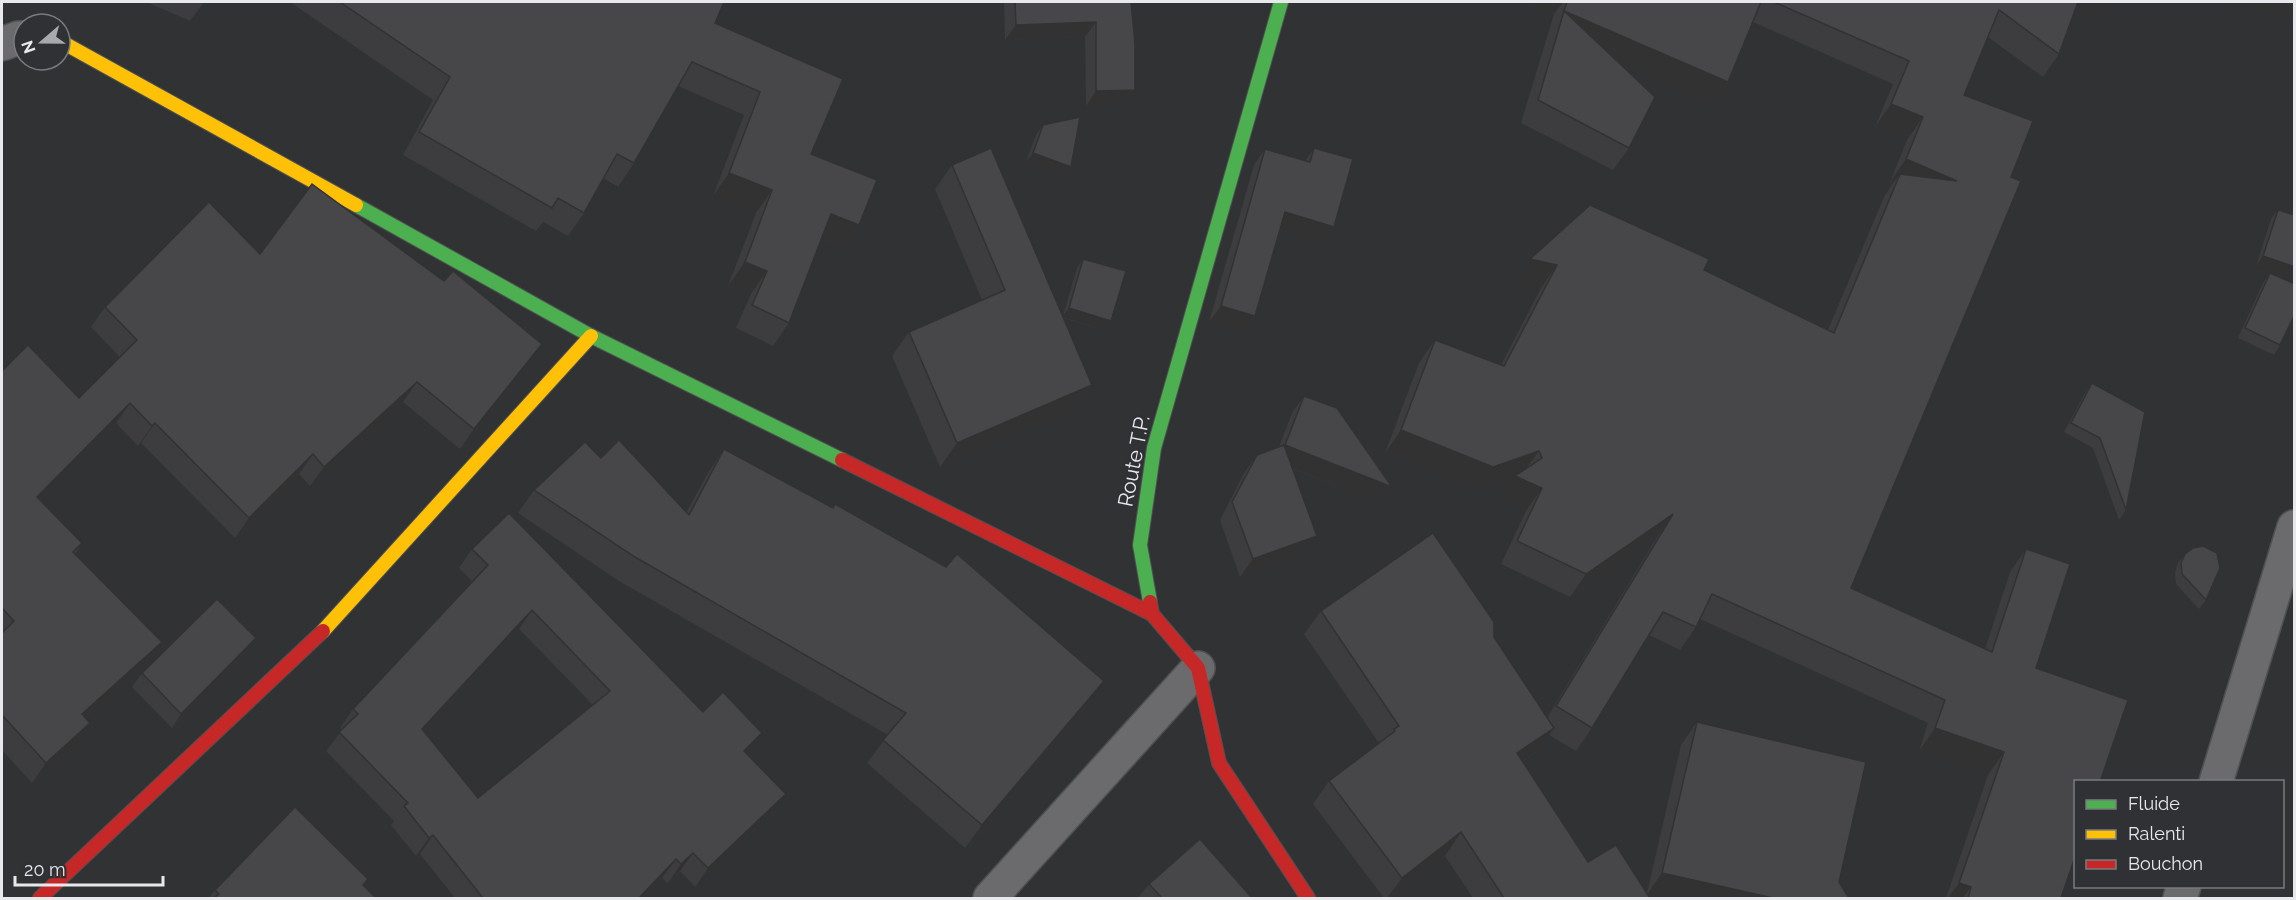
<svg xmlns="http://www.w3.org/2000/svg" width="2296" height="900" viewBox="0 0 2296 900" font-family="Raleway,sans-serif">
  <style>
    .lines { fill: none; stroke-linecap: round; stroke-linejoin: round }
    .street-casing { stroke: #4e5052; stroke-width: 36 }
    .fast-casing { stroke: #4e5052; stroke-width: 16 }
    .slow-casing { stroke: #4e5052; stroke-width: 16 }
    .jam-casing { stroke: #4e5052; stroke-width: 16 }
    .street { stroke: #6b6b6d; stroke-width: 33 }
    .fast { stroke: #4caf50; stroke-width: 14 }
    .slow { stroke: #ffc107; stroke-width: 14 }
    .jam { stroke: #c62828; stroke-width: 14 }
    .wall { fill: #3d3d3f; fill-rule: evenodd }
    .shaded-wall { fill: #323233 }
    .building { fill: #474749; stroke: #323233; stroke-width: 1.5; fill-rule: evenodd }
    .labels { text-anchor: middle; stroke-width: 4.5; stroke-linejoin: round; paint-order: stroke }
    .street-label { font-size: 21px; fill: #e8e9ec; stroke: #2f3135 }
  </style>
  <rect width="100%" height="100%" fill="#303234"/>
  <g class="lines">
    <g class="street-casing">
      <g id="street">
        <polyline points="2,44 18,38 24,38"/>
        <polyline points="2216,782 2294,527"/>
        <polyline points="990,898 1198,668"/>
        <polyline points="2180,898 2184,886"/>
      </g>
    </g>
    <g class="fast-casing">
      <g id="fast">
        <polyline points="356,205 591,336 842,460"/>
        <polyline points="1150,602 1140,545 1154,448 1281,2"/>
      </g>
    </g>
    <g class="slow-casing">
      <g id="slow">
        <polyline points="60,41 356,205"/>
        <polyline points="323,631 591,336"/>
      </g>
    </g>
    <g class="jam-casing">
      <g id="jam">
        <polyline points="842,460 1152,614"/>
        <polyline points="1150,602 1152,614 1198,668 1219,763 1308,898"/>
        <polyline points="40,898 323,631"/>
      </g>
    </g>
    <use href="#street" class="street"/>
    <use href="#fast" class="fast"/>
    <use href="#slow" class="slow"/>
    <use href="#jam" class="jam"/>
  </g>
  <g class="wall">
    <polygon points="146,2 204,2 190,21"/>
    <polygon points="290,2 724,2 715,23 811,154 859,225 843,248 821,240 789,323 773,346 736,328 751,294 728,286 756,213 713,196 744,115 678,86 634,163 618,187 603,178 584,213 568,236 543,222 536,231 403,155 433,100"/>
    <polygon points="1004,2 1131,2 1135,90 1124,105 1086,106 1085,37 1005,40"/>
    <polygon points="1523,2 2116,2 2101,23 2074,12 2059,54 2043,77 1988,37 1964,95 1851,588 1985,649 2010,572 2026,549 2036,668 2061,898 1946,898 1988,775 1919,751 1928,723 1700,619 1696,627 1680,650 1649,635 1592,728 1576,751 1549,735 1538,751 1522,762 1588,862 1647,893 1681,745 1697,722 1839,882 1849,898 1659,898 1648,896 1650,898 1473,898 1445,856 1389,898 1384,898 1313,804 1329,781 1379,743 1304,634 1321,611 1494,637 1547,718 1657,537 1570,597 1501,564 1526,511 1499,500 1515,477 1477,491 1385,453 1419,363 1435,340 1501,365 1541,288 1514,282 1530,259 1704,270 1828,330 1884,197 1893,183 1890,182 1907,140 1875,127 1893,84 1753,22 1712,105 1622,66 1629,148 1613,170 1521,123 1554,14"/>
    <polygon points="1043,125 1065,176 1026,162 1036,135"/>
    <polygon points="1314,148 1334,227 1323,243 1280,230 1255,316 1243,332 1209,322 1254,165 1265,149 1305,161"/>
    <polygon points="952,165 1063,316 1077,268 1083,259 1104,330 1063,318 1092,385 1075,409 940,467 892,356 909,332 982,300 935,189"/>
    <polygon points="2278,210 2295,215 2256,266 2271,219"/>
    <polygon points="260,254 444,281 542,344 528,364 460,449 403,402 310,486 299,474 235,538 141,443 138,446 116,423 40,500 82,543 75,554 148,662 86,718 76,743 32,783 2,750 2,371 79,398 120,357 91,327 105,307"/>
    <polygon points="2270,273 2280,345 2274,355 2238,338 2263,283"/>
    <polygon points="2092,383 2126,510 2119,520 2093,448 2064,432 2085,393"/>
    <polygon points="1304,396 1380,503 1293,469 1305,553 1240,577 1220,520 1244,473 1257,455 1279,447 1292,413"/>
    <polygon points="724,449 1088,705 965,848 867,763 888,735 619,581 518,513 534,490 601,458 686,513 708,473"/>
    <path d="M472 549 703 712 762 733 747 754 786 794 773 812 695 887 680 871 668 883 662 878 643 898H455L420 854 416 856 391 825 394 821 326 751 342 730 340 728 353 709 472 581 459 568ZM519 629 593 705 478 798 424 731Z"/>
    <polygon points="2185,554 2206,600 2199,609 2176,584 2175,573 2178,563"/>
    <polygon points="256,638 246,651 172,728 132,687 142,673"/>
    <polygon points="368,879 364,886 376,898 209,898 215,890"/>
    <polygon points="1149,884 1252,898 1138,898"/>
  </g>
  <g class="shaded-wall">
    <polygon points="1523,2 1563,2 1554,14"/>
    <polygon points="2072,2 2116,2 2101,23 2067,9"/>
    <polygon points="2228,2 2295,2 2295,24 2227,3"/>
    <polygon points="1564,11 1548,34 1564,11 1728,82 1712,105 1556,37"/>
    <polygon points="1096,22 1085,37 1005,40 1016,25"/>
    <polygon points="1135,90 1124,105 1086,106 1096,91"/>
    <polygon points="1891,104 1923,117 1907,140 1875,127"/>
    <polygon points="1033,153 1071,167 1065,176 1026,162"/>
    <polygon points="1906,159 1957,181 1900,174 1893,183 1890,182"/>
    <polygon points="729,173 772,190 756,213 713,196"/>
    <polygon points="1285,212 1334,227 1323,243 1274,228"/>
    <polygon points="831,214 859,225 843,248 814,237"/>
    <polygon points="2263,256 2295,267 2295,278 2256,266"/>
    <polygon points="1530,259 1557,265 1541,288 1514,282"/>
    <polygon points="745,262 767,271 751,294 728,286"/>
    <polygon points="1221,306 1255,316 1243,332 1209,322"/>
    <polygon points="1069,308 1111,321 1104,330 1062,317"/>
    <polygon points="542,344 528,364 460,449 474,429"/>
    <polygon points="417,382 403,402 310,486 324,467"/>
    <polygon points="1092,385 1075,409 940,467 957,443"/>
    <polygon points="130,403 116,423 23,517 37,497"/>
    <polygon points="155,423 141,443 138,446 152,426"/>
    <polygon points="1401,430 1539,451 1522,474 1542,488 1526,511 1499,500 1515,477 1477,491 1385,453"/>
    <polygon points="1285,445 1392,487 1380,503 1274,461"/>
    <polygon points="313,454 299,474 235,538 249,518"/>
    <polygon points="1673,514 1657,537 1570,597 1586,574"/>
    <polygon points="1317,536 1305,553 1240,577 1253,559"/>
    <polygon points="532,610 519,629 409,747 422,729"/>
    <polygon points="256,638 246,651 172,728 181,714"/>
    <polygon points="162,642 148,662 68,734 82,714"/>
    <polygon points="1104,681 1088,705 965,848 982,825"/>
    <polygon points="90,723 76,743 32,783 46,763"/>
    <polygon points="1554,728 1538,751 1500,776 1517,753"/>
    <polygon points="1935,728 2004,752 1988,775 1919,751"/>
    <polygon points="762,733 749,752 731,769 744,751"/>
    <polygon points="786,794 773,812 695,887 708,868"/>
    <polygon points="1461,832 1445,856 1389,898 1387,898 1402,878"/>
    <polygon points="433,835 420,854 416,856 429,838"/>
    <polygon points="693,853 680,871 668,883 681,864"/>
    <polygon points="676,859 662,878 643,898 639,898"/>
    <polygon points="1662,873 1773,898 1659,898 1646,896"/>
    <polygon points="1959,883 1971,887 1963,898 1948,898"/>
  </g>
  <g class="building">
    <polygon points="340,2 724,2 715,23 843,79 811,154 877,180 859,225 831,214 789,323 752,305 767,271 745,262 772,190 729,173 760,92 692,62 634,163 617,154 584,213 558,198 552,208 419,132 450,77"/>
    <polygon points="1015,2 1131,2 1135,44 1135,90 1096,91 1096,22 1016,25"/>
    <polygon points="1567,2 1761,2 1728,82 1564,11"/>
    <polygon points="1774,2 2078,2 2059,54 1999,10 1964,95 2033,121 2011,177 2021,181 1851,588 1992,652 2026,549 2070,564 2036,668 2128,700 2100,782 2076,782 2076,854 2061,898 1968,898 1971,887 1959,883 2004,752 1935,728 1945,700 1712,594 1696,627 1663,612 1592,728 1556,706 1673,514 1586,574 1517,541 1542,488 1515,476 1542,458 1539,451 1493,467 1401,430 1435,340 1504,366 1557,265 1530,259 1590,205 1709,259 1704,270 1834,333 1900,174 1957,181 1906,159 1923,117 1891,104 1909,61"/>
    <polygon points="1564,11 1655,97 1629,148 1538,100"/>
    <polygon points="1080,117 1071,167 1033,153 1043,125"/>
    <polygon points="991,148 1092,385 957,443 909,332 1005,290 952,165"/>
    <polygon points="1314,148 1353,159 1334,227 1285,212 1255,316 1221,306 1265,149 1310,162"/>
    <polygon points="312,184 444,281 453,271 542,344 474,429 417,382 324,467 313,454 249,518 155,423 152,426 130,403 37,497 82,543 73,552 162,642 82,714 90,723 46,763 2,715 2,633 14,621 2,608 2,371 28,345 79,398 137,340 105,307 209,202 260,254"/>
    <polygon points="2278,210 2295,215 2295,267 2263,256"/>
    <polygon points="1083,259 1126,271 1111,321 1069,308"/>
    <polygon points="2270,273 2295,284 2295,314 2280,345 2245,328"/>
    <polygon points="2092,383 2145,412 2126,510 2100,438 2071,423"/>
    <polygon points="1304,396 1337,408 1392,487 1285,445"/>
    <polygon points="619,440 689,515 724,449 833,508 835,504 946,567 957,554 1104,681 982,825 883,740 906,713 635,557 534,490 585,442 601,458"/>
    <polygon points="1284,445 1317,536 1253,559 1232,502 1257,455"/>
    <path d="M509 513 703 712 723 692 762 733 744 751 786 794 708 868 693 853 681 864 676 859 639 898H483L433 835 429 838 404 806 408 803 339 732 358 714 353 709 488 565 472 549ZM532 610 610 691 478 798 422 729Z"/>
    <polygon points="1433,533 1494,622 1494,637 1554,728 1517,753 1588,862 1616,845 1650,898 1504,898 1461,832 1402,878 1329,781 1395,731 1394,729 1399,726 1321,611"/>
    <polygon points="2203,546 2217,553 2220,568 2206,600 2182,574 2181,563 2185,554 2193,548"/>
    <polygon points="217,599 256,638 181,714 142,673"/>
    <polygon points="1697,722 1866,762 1839,882 1849,898 1773,898 1662,873"/>
    <polygon points="295,807 368,879 363,885 376,898 214,898 219,894 215,890"/>
    <polygon points="1200,839 1252,898 1162,898 1149,884"/>
  </g>
  <g class="labels">
    <g class="street-label">
      <text transform="translate(1134 461) rotate(-79)" y="7">Route T.P.</text>
    </g>
  </g>
  <rect width="2296" height="900" fill="none" stroke="#e8e9ec" stroke-width="6"/>
  <rect x="2074" y="780" width="210" height="108" fill="#2f3135" stroke="#797b7e" stroke-width="1.5"/>
  <rect x="2086" y="800" width="30" height="9" fill="#4caf50" stroke="#797b7e" stroke-width="1.5"/>
  <text x="2128" y="810" font-size="18" fill="#e8e9ec">Fluide</text>
  <rect x="2086" y="830" width="30" height="9" fill="#ffc107" stroke="#797b7e" stroke-width="1.5"/>
  <text x="2128" y="840" font-size="18" fill="#e8e9ec">Ralenti</text>
  <rect x="2086" y="860" width="30" height="9" fill="#c62828" stroke="#797b7e" stroke-width="1.5"/>
  <text x="2128" y="870" font-size="18" fill="#e8e9ec">Bouchon</text>
  <g transform="translate(42 42) rotate(250)"><circle r="28" fill="#2f3135" stroke="#797b7e" stroke-width="1.5"/>
  <path d="M0-4.5L10 22L0 15L-10 22Z" fill="#a8a9ac"/>
  <text y="-9" font-size="16" font-weight="bold" text-anchor="middle" fill="#e8e9ec">N</text>
  </g>
  <path d="M15 876v9h148v-9" fill="none" stroke="#e8e9ec" stroke-width="3"/>
  <text x="24" y="876" font-size="18" fill="#e8e9ec" stroke="#2f3135" stroke-width="4.5" paint-order="stroke">20 m</text>
</svg>
